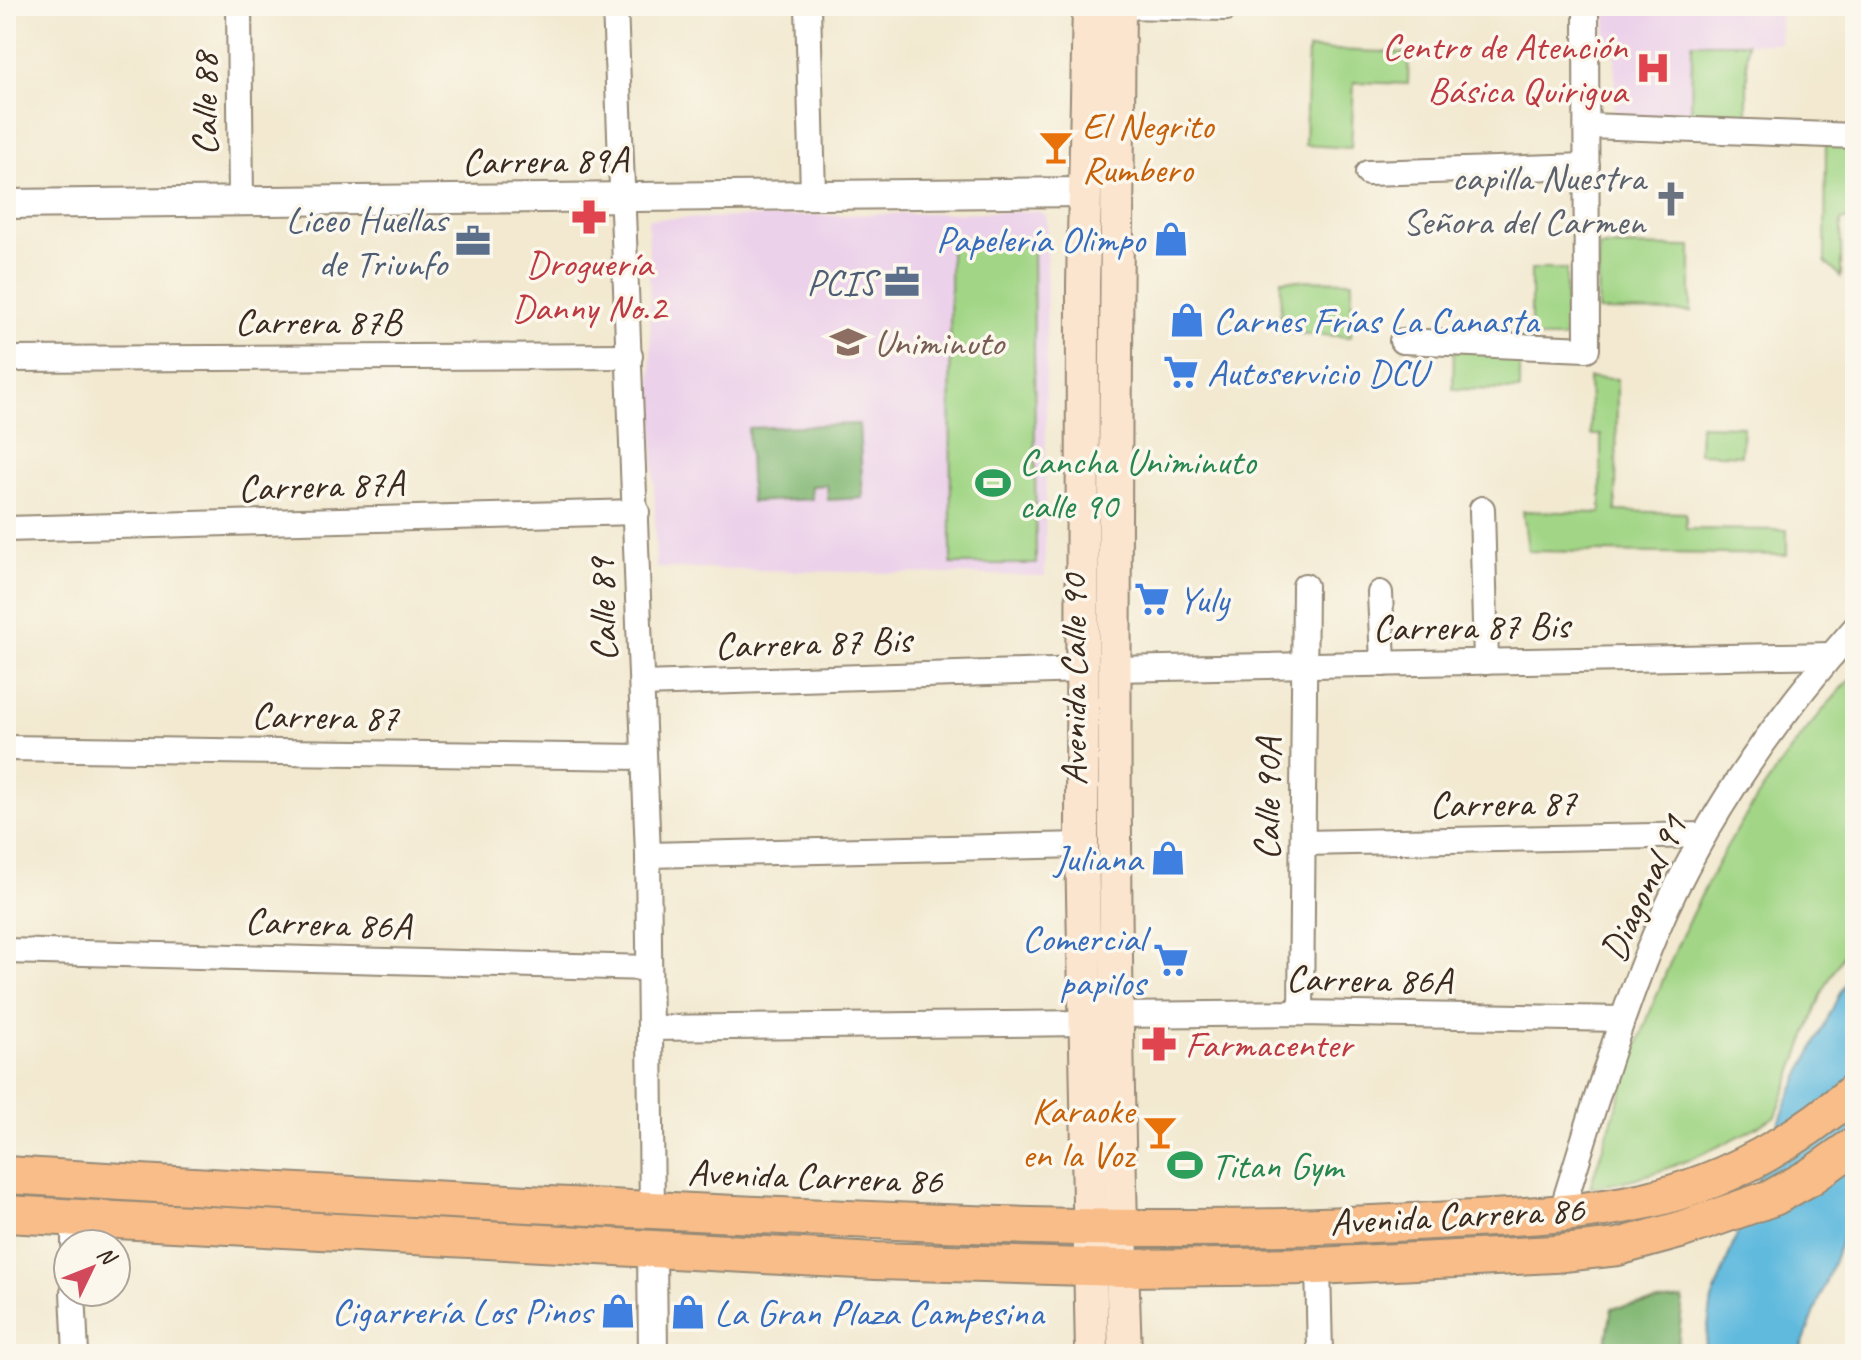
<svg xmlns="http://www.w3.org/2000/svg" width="1861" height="1360" viewBox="0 0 1861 1360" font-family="Caveat,sans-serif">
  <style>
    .built { fill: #ecd1ea }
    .green { fill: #a2d686; stroke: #6e8052; stroke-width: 2 }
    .forest { fill: #81b773; stroke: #5e7048; stroke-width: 2 }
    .water { fill: #60bade; stroke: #4e727e; stroke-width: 2 }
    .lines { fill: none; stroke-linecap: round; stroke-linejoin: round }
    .pedestrian-casing { stroke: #968a77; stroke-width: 22 }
    .minor-casing { stroke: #968a77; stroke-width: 28 }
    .tertiary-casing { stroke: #968a77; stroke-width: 32 }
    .secondary-casing { stroke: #968a77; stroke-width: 36 }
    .primary-casing { stroke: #968a77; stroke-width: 40 }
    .pedestrian { stroke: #fff; stroke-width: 18 }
    .minor { stroke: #fff; stroke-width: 24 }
    .tertiary { stroke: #fff; stroke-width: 28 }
    .secondary { stroke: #fce5cf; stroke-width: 32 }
    .primary { stroke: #f8bd88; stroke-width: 36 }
    .labels { text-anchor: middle; stroke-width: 7; stroke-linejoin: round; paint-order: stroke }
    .health-label { font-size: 38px; fill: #be3a42; stroke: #fbf7ec; text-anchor: end }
    .street-label { font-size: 38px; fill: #3b2a1e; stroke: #fbf7ec }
    .food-label { font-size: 38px; fill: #c56008; stroke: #fbf7ec; text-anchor: start }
    .worship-label { font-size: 38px; fill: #5b616d; stroke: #fbf7ec; text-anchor: end }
    .service-label { font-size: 38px; fill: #4e5e75; stroke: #fbf7ec; text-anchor: end }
    .shop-label { font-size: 38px; fill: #366cbe; stroke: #fbf7ec; text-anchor: end }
    .education-label { font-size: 38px; fill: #785e54; stroke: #fbf7ec; text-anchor: start }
    .leisure-label { font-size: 38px; fill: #27864d; stroke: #fbf7ec; text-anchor: start }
  </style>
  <rect width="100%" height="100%" fill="#fbf7ec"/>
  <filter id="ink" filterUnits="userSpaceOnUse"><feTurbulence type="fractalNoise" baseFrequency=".0125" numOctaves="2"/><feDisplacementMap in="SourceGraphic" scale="16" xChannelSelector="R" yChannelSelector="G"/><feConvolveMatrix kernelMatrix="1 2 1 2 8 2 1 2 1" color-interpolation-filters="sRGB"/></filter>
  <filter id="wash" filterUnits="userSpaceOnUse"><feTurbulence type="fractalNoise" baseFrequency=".006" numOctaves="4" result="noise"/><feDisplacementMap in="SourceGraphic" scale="32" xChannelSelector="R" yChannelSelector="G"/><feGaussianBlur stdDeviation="1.8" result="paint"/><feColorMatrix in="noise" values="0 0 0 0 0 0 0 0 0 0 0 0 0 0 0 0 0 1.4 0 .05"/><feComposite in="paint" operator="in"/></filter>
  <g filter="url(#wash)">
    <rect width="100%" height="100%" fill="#f2e9d0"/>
    <g class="built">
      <polygon points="1606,6 1780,6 1780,43 1692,43 1691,118 1614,117 1615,42 1606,42"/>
      <polygon points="1036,211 1044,214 1047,220 1045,576 656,568 648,219"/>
    </g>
    <g class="green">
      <polygon points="1692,43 1747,43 1747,125 1691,124"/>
      <polygon points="1308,49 1409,53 1408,84 1354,82 1351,148 1305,145"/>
      <polygon points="1826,135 1855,136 1855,220 1841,220 1841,277 1825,262"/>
      <polygon points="950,244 1033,245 1036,564 951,564"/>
      <polygon points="1599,246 1691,247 1691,312 1598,311"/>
      <polygon points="1531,269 1566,269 1565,338 1531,338"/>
      <polygon points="1281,280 1352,281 1351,337 1280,332"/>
      <polygon points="1454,343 1520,346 1520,390 1453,389"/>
      <polygon points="1589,378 1617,379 1616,511 1686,513 1686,529 1787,530 1787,555 1528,551 1523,511 1601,513 1601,435 1591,435"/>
      <polygon points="1700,425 1743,426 1741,455 1699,453"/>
      <path d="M1855 674V932L1822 993 1776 1116C1720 1148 1654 1180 1590 1187 1654 988 1709 830 1855 674Z"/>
    </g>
    <g class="forest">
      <polygon points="859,424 863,498 828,500 827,485 811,486 812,499 751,502 748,428"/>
      <polygon points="1683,1299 1677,1354 1604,1354 1612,1308"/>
    </g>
    <polygon class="water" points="1855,962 1855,1204 1799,1354 1704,1354 1712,1300 1788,1100"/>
  </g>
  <g filter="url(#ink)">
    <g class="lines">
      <g class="pedestrian-casing">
        <polyline id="pedestrian" points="1119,9 1227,11"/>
      </g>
      <g class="minor-casing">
        <g id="minor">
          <polyline points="239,6 241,201"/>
          <polyline points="615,6 648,855 652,1211"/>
          <polyline points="808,6 813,194"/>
          <polyline points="1589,126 1855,136"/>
          <polyline points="1368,173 1587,166"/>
          <polyline points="1402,341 1587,349 1586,6"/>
          <polyline points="6,359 630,356"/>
          <polyline points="1482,509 1486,662"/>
          <polyline points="6,529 637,512"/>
          <polyline points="1380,593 1383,664"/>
          <polyline points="1112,669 1832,655"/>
          <polyline points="642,684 1082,670"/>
          <polyline points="6,748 642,757"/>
          <polyline points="1303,843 1704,835"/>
          <polyline points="648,855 1082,845"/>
          <polyline points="6,951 649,968"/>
          <polyline points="1301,1013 1305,586"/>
          <polyline points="1115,1015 1301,1013 1622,1019"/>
          <polyline points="650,1028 1084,1023"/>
          <path d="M1561 1213C1593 1111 1622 1007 1666 909 1713 807 1781 712 1855 628"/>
          <polyline points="74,1215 74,1244"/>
          <polyline points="1318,1266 1320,1354"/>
          <polyline points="73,1292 76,1354"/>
        </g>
      </g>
      <g class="tertiary-casing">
        <g id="tertiary">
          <polyline points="6,204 1085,192"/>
          <polyline points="652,1251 653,1354"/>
        </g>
      </g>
      <g class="secondary-casing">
        <g id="secondary">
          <polyline points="1089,6 1083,285 1082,845 1092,1354"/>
          <path d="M1119 6C1115 456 1109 905 1125 1354"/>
        </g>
      </g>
      <g class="primary-casing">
        <g id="primary">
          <path d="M6 1175C317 1194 629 1210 941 1223 1105 1229 1267 1231 1432 1221 1504 1217 1577 1216 1648 1200 1725 1182 1795 1142 1855 1091"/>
          <polyline points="6,1214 876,1261 1122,1268 1318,1266 1554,1254 1618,1247 1680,1230 1774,1197 1810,1177 1855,1145"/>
        </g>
      </g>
      <use href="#pedestrian" class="pedestrian"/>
      <use href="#minor" class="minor"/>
      <use href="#tertiary" class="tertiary"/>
      <use href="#secondary" class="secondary"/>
      <use href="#primary" class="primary"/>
    </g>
  </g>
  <defs>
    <g id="hospital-bare" transform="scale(2.76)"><path d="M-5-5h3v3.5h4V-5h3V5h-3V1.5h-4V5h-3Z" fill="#e0444e" stroke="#fbf7ec" stroke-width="2.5" paint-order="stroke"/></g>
    <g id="bar-bare" transform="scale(2.76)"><path d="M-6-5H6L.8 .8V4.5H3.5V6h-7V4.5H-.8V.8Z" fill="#e8710a" stroke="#fbf7ec" stroke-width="2.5" paint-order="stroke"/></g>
    <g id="church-bare" transform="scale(2.76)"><path d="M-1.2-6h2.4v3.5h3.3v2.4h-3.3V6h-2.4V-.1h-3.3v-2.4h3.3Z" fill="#6b7280" stroke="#fbf7ec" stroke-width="2.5" paint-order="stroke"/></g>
    <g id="pharmacy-bare" transform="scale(2.76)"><path d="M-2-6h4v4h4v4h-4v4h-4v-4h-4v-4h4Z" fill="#e0444e" stroke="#fbf7ec" stroke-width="2.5" paint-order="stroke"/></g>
    <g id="shop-bare" transform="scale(2.76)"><path d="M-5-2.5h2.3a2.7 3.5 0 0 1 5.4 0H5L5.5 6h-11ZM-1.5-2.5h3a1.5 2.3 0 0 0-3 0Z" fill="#3f7fe0" stroke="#fbf7ec" stroke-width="2.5" paint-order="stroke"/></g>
    <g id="office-bare" transform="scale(2.76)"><path d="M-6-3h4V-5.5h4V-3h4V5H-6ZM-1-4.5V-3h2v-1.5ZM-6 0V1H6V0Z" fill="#5c6f8a" stroke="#fbf7ec" stroke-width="2.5" paint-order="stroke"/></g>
    <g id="university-bare" transform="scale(2.76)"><path d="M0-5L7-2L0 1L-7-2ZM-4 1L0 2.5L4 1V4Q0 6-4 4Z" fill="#8d6e63" stroke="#fbf7ec" stroke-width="2.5" paint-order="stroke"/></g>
    <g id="supermarket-bare" transform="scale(2.76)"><path d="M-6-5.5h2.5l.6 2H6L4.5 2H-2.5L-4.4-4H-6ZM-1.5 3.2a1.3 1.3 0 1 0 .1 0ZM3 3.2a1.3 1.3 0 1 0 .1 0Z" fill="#3f7fe0" stroke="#fbf7ec" stroke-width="2.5" paint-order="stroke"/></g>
    <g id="stadium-bare" transform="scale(2.76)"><path d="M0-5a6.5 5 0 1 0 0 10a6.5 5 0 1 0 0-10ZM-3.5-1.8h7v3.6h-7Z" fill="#2e9e5b" stroke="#fbf7ec" stroke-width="2.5" paint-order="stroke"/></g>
  </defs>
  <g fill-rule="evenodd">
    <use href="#hospital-bare" x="1653" y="68"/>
    <use href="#bar-bare" x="1056" y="147"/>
    <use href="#church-bare" x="1671" y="199"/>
    <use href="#pharmacy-bare" x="589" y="217"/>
    <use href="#shop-bare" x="1171" y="239"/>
    <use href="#office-bare" x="473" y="241"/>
    <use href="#office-bare" x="902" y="282"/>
    <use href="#shop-bare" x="1187" y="320"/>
    <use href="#university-bare" x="848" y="342"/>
    <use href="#supermarket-bare" x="1181" y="372"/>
    <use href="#stadium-bare" x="993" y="483"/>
    <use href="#supermarket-bare" x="1152" y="599"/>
    <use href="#shop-bare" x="1168" y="858"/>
    <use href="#supermarket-bare" x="1171" y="960"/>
    <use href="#pharmacy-bare" x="1159" y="1044"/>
    <use href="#bar-bare" x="1160" y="1132"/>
    <use href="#stadium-bare" x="1185" y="1165"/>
    <use href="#shop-bare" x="618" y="1311"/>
    <use href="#shop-bare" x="688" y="1312"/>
  </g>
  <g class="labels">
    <g class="health-label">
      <text x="1627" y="59">Centro de Atención<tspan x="1627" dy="44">Básica Quirigua</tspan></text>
      <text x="589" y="276" text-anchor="middle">Droguería<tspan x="589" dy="44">Danny No.2</tspan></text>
      <text x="1185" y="1057" text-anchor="start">Farmacenter</text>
    </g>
    <g class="street-label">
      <text transform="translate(204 104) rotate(-90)" y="13">Calle 88</text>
      <text transform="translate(545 160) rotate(-1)" y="13">Carrera 89A</text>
      <text x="318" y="334">Carrera 87B</text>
      <text transform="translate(321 485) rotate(-2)" y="13">Carrera 87A</text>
      <text transform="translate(602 610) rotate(-92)" y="13">Calle 89</text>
      <text transform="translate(1471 626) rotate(-1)" y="13">Carrera 87 Bis</text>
      <text transform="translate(813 642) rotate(-2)" y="13">Carrera 87 Bis</text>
      <text transform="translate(1073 680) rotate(-90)" y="13">Avenida Calle 90</text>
      <text transform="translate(325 716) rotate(1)" y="13">Carrera 87</text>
      <text transform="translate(1267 799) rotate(-89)" y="13">Calle 90A</text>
      <text transform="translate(1503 803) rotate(-1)" y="13">Carrera 87</text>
      <text transform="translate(1643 888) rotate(-65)" y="13">Diagonal 91</text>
      <text transform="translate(328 923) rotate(2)" y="13">Carrera 86A</text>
      <text transform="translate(1369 979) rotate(1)" y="13">Carrera 86A</text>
      <text transform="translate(815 1176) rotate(2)" y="13">Avenida Carrera 86</text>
      <text transform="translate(1457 1215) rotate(-3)" y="13">Avenida Carrera 86</text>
    </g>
    <g class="food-label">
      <text x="1082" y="138">El Negrito<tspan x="1082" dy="44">Rumbero</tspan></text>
      <text x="1134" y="1123" text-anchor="end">Karaoke<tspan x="1134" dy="44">en la Voz</tspan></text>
    </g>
    <g class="worship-label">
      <text x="1645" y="190">capilla Nuestra<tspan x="1645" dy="44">Señora del Carmen</tspan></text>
    </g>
    <g class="service-label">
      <text x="447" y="232">Liceo Huellas<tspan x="447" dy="44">de Triunfo</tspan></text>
      <text x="876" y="295">PCIS</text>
    </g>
    <g class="shop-label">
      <text x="1145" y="252">Papelería Olimpo</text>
      <text x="1213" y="333" text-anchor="start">Carnes Frías La Canasta</text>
      <text x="1207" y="385" text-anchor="start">Autoservicio DCU</text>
      <text x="1178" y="612" text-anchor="start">Yuly</text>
      <text x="1142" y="871">Juliana</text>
      <text x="1145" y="951">Comercial<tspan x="1145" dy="44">papilos</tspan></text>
      <text x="592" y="1324">Cigarrería Los Pinos</text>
      <text x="714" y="1325" text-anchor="start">La Gran Plaza Campesina</text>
    </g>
    <g class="education-label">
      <text x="874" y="355">Uniminuto</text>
    </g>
    <g class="leisure-label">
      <text x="1019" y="474">Cancha Uniminuto<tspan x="1019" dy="44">calle 90</tspan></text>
      <text x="1211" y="1178">Titan Gym</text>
    </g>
  </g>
  <rect width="1861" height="1360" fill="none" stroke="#fbf7ec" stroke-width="32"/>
  <g transform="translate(92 1268) rotate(47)"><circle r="38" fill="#fbf7ec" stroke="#aea59a" stroke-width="2"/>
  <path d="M0-6L14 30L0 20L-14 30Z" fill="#d1495b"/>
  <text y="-12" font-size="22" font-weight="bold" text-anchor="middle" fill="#3b2a1e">N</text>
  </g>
</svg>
